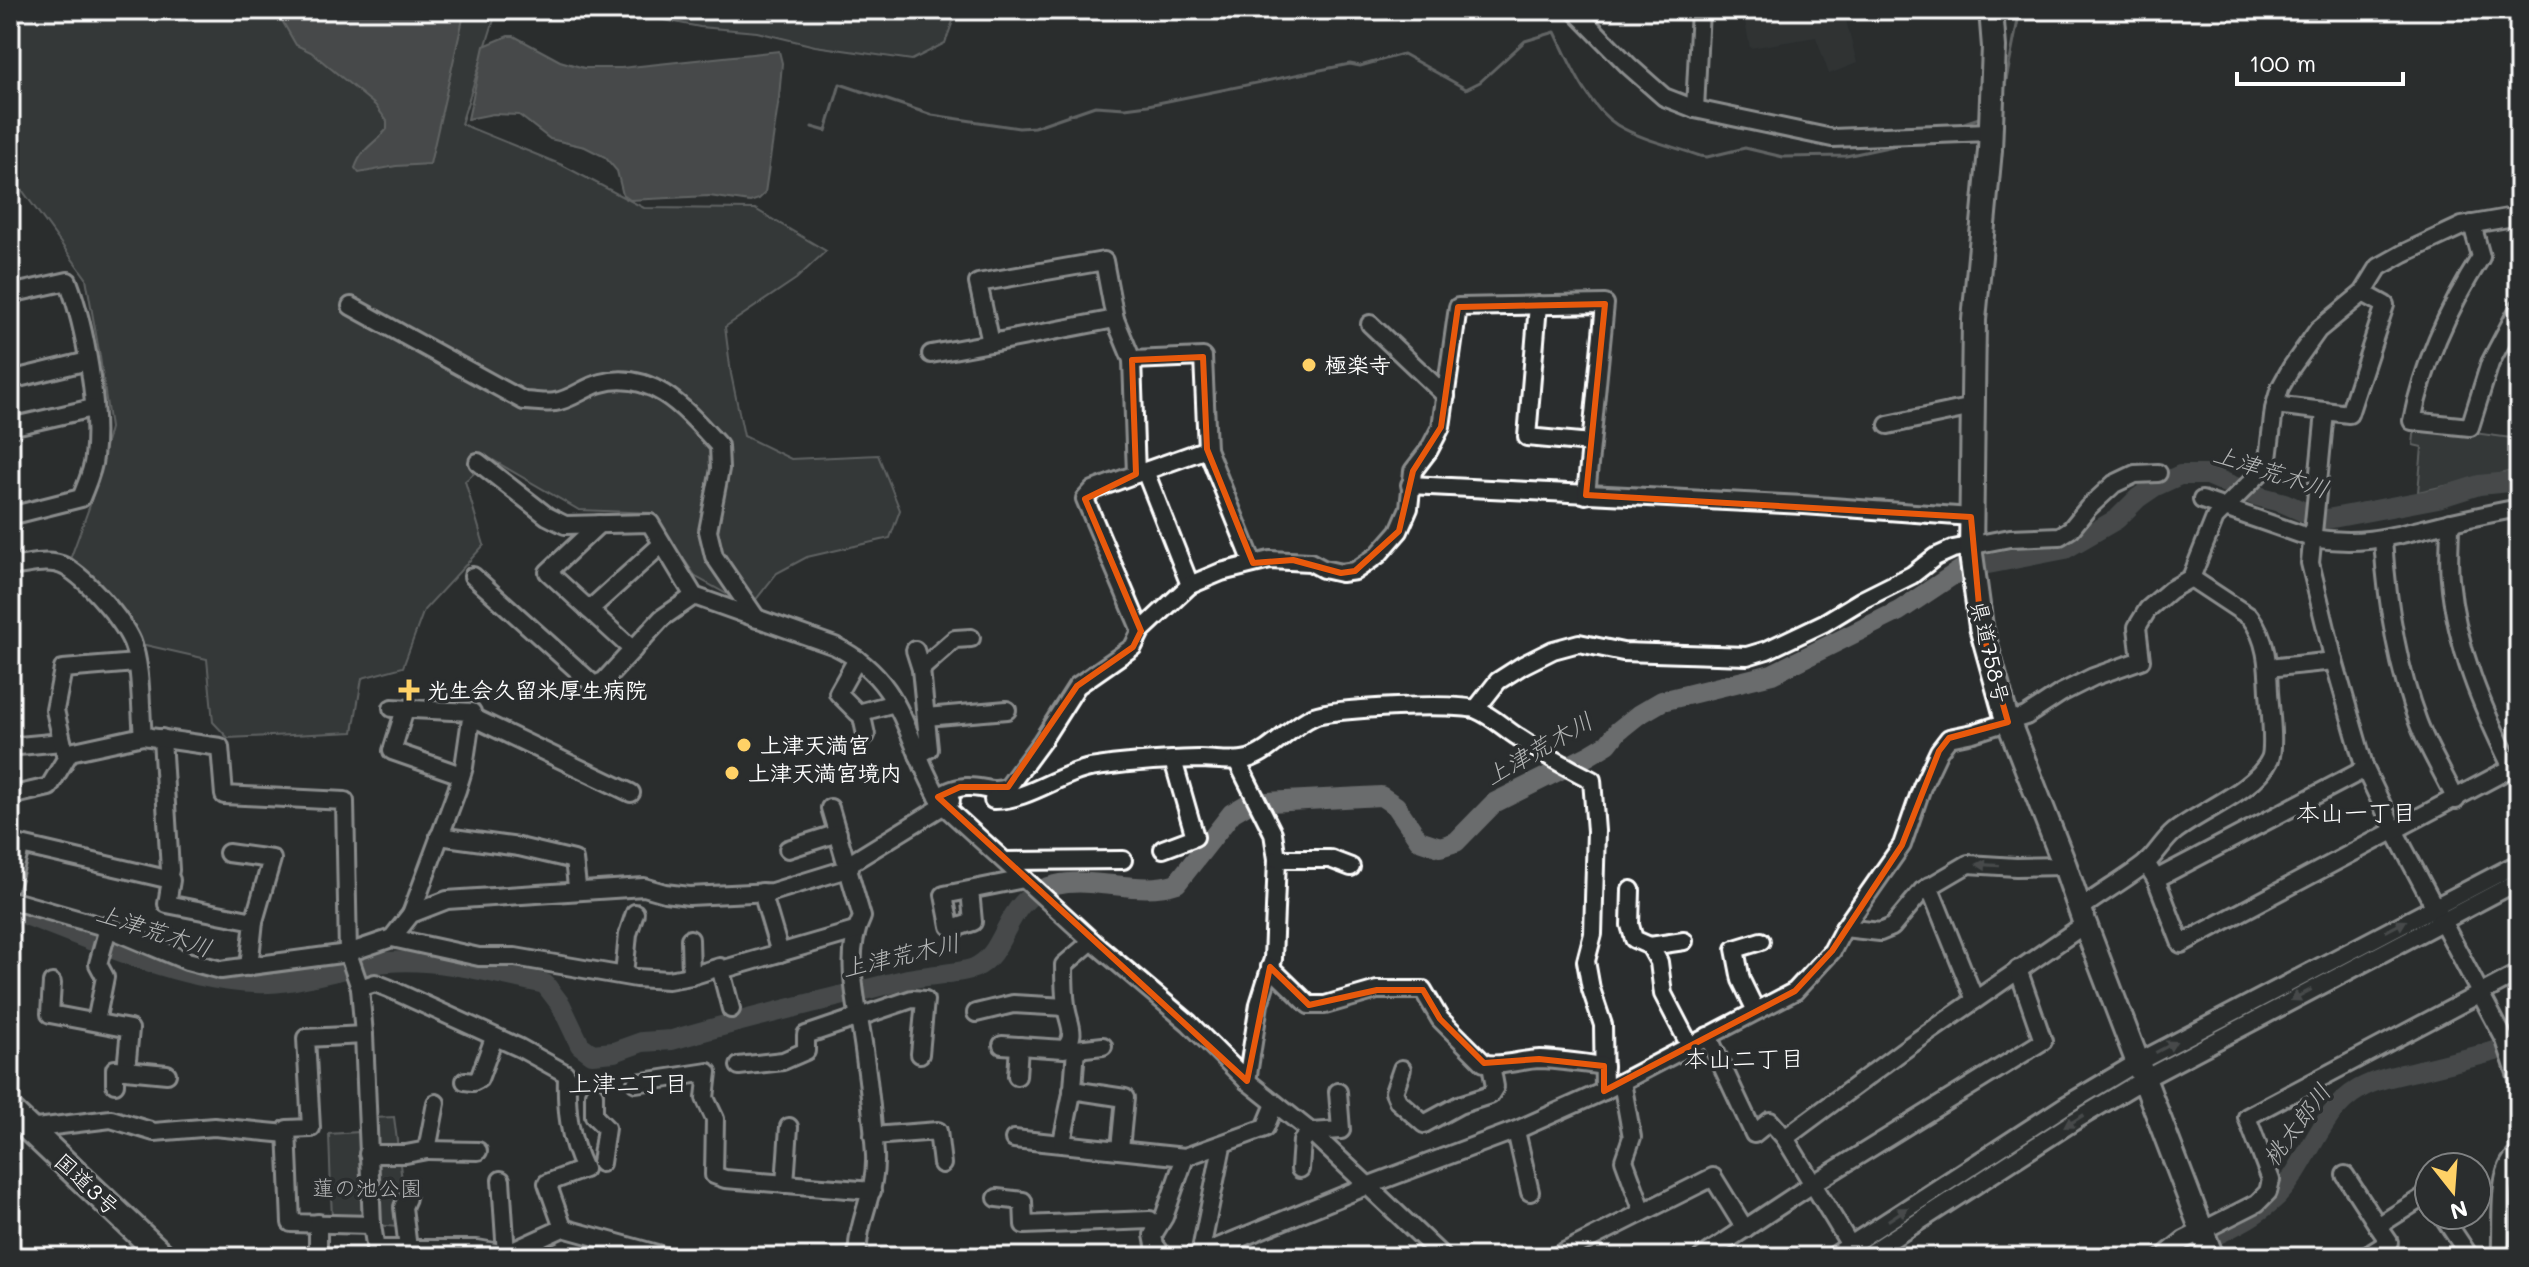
<svg xmlns="http://www.w3.org/2000/svg" width="2529" height="1267" viewBox="0 0 2529 1267" font-family="Mali,'Klee One',sans-serif">
  <style>
    .built { fill: #373a3b }
    .green { fill: #414445; stroke: #a0a2a2; stroke-width: 2 }
    .water { fill: #6a6c6d; stroke: #a6a7a7; stroke-width: 2 }
    .lines { fill: none; stroke-linecap: round; stroke-linejoin: round }
    .stream { stroke: #a6a7a7; stroke-width: 3 }
    .river { stroke: #6a6c6d; stroke-width: 20 }
    .minor-casing { stroke: #fff; stroke-width: 22 }
    .major-casing { stroke: #fff; stroke-width: 28 }
    .highway-casing { stroke: #fff; stroke-width: 30 }
    .minor { stroke: #2a2d2e; stroke-width: 16 }
    .major { stroke: #2a2d2e; stroke-width: 22 }
    .highway { stroke: #2a2d2e; stroke-width: 24 }
    .oneway { fill: #6a6c6d }
    .marked { fill: none; stroke: #e8590c; stroke-width: 6; stroke-linejoin: round }
    .poi-dot { fill: #ffd166; stroke: #2a2d2e; stroke-width: 3 }
    .labels { text-anchor: middle; stroke-width: 7; stroke-linejoin: round; paint-order: stroke }
    .poi-label { font-size: 22px; font-weight: bold; fill: #fff; stroke: #2a2d2e; text-anchor: start }
    .street-label { font-size: 22px; fill: #fff; stroke: #2a2d2e }
    .park-label { font-size: 22px; fill: #b3b4b5; stroke: #2a2d2e }
    .water-label { font-size: 24px; font-style: italic; fill: #b4b6b6; stroke: #2a2d2e }
    .neighbourhood-label { font-size: 24px; fill: #fff; stroke: #2a2d2e }
  </style>
  <rect width="100%" height="100%" fill="#2a2d2e"/>
  <filter id="ink" filterUnits="userSpaceOnUse"><feTurbulence type="fractalNoise" baseFrequency=".0125" numOctaves="2"/><feDisplacementMap in="SourceGraphic" scale="16" xChannelSelector="R" yChannelSelector="G"/><feConvolveMatrix kernelMatrix="1 2 1 2 8 2 1 2 1" color-interpolation-filters="sRGB"/></filter>
  <g filter="url(#ink)">
    <polygon class="built" points="1743,10 1855,10 1844,13 1857,63 1829,74 1816,37 1750,48"/>
    <g class="green">
      <polygon points="10,10 497,10 461,124 562,165 644,208 755,209 826,251 796,279 725,327 731,374 744,436 791,459 878,455 900,510 890,538 807,557 777,573 750,607 696,577 652,513 579,510 491,459 465,481 484,545 424,610 403,667 362,678 353,732 228,738 213,722 207,659 141,644 118,607 71,557 90,505 110,428 100,357 86,278 17,183 10,180"/>
      <polygon points="502,10 957,10 945,43 912,60 815,46 757,32 700,27 644,16 541,19"/>
      <polygon points="2415,425 2519,439 2517,470 2418,492 2422,447 2413,445"/>
      <polygon points="394,1117 408,1228 332,1221 329,1134 374,1131 374,1118"/>
    </g>
    <g class="water">
      <path d="M276 10H465L430 164 396 166 359 173 355 168C363 146 374 145 387 129V121L375 105 311 52 296 45Z"/>
      <polygon points="508,36 514,36 560,61 584,68 621,68 779,51 782,63 779,98 765,193 759,199 750,202 709,196 630,200 623,195 617,171 605,157 585,147 550,139 519,115 493,114 468,119 484,46"/>
    </g>
    <g class="lines">
      <g class="stream">
        <polyline points="2002,101 2020,10"/>
        <polyline points="1955,126 1982,117"/>
        <path d="M812 127 826 131 840 84 932 115 1019 128 1034 127 1095 106 1125 108 1148 105 1350 64 1360 66 1403 54 1466 89 1480 82 1525 41 1555 32C1570 63 1587 106 1617 125 1642 140 1673 146 1700 156L1707 157 1745 148 1783 157 1846 156 1907 143"/>
      </g>
      <g class="river">
        <path d="M10 909C87 937 173 980 255 983 300 985 344 965 388 962 440 958 494 973 545 984L561 1005 580 1045 592 1054 614 1052 642 1042 672 1040C750 1017 829 999 908 979 926 975 958 974 974 968 1010 953 1001 897 1056 885 1095 876 1139 896 1177 883L1232 813 1249 803 1381 796 1396 806 1419 840 1440 847 1456 842 1494 803 1588 756 1608 744 1618 731 1638 715 1662 701 1772 674 1899 611 1962 569 2065 549 2117 519 2138 498 2154 487 2180 475H2207L2254 495 2284 503 2322 520 2438 498 2479 485 2519 481"/>
        <path d="M2179 1257C2208 1235 2246 1225 2273 1200 2308 1169 2317 1113 2359 1089 2378 1078 2403 1074 2424 1069 2456 1061 2488 1054 2519 1044"/>
      </g>
      <g class="minor-casing">
        <g id="minor">
          <polyline points="1574,10 1629,66 1664,97 1695,109 1832,138 1989,132"/>
          <polyline points="1695,109 1700,10"/>
          <path d="M2472 224 2481 257C2449 307 2424 362 2412 421L2470 427 2490 363 2519 308"/>
          <polygon points="1104,261 1115,319 991,343 978,283"/>
          <path d="M10 294 68 281C85 326 100 409 94 457 93 471 86 485 81 498L10 516"/>
          <polyline points="1538,305 1527,437 1591,443"/>
          <path d="M351 306 524 401C534 401 546 404 555 402 571 400 585 387 601 383 653 369 687 411 719 446L720 469 708 531 714 556 757 619"/>
          <polyline points="1115,319 1132,360 1136,474 1093,490 1085,499 1141,631"/>
          <polyline points="1370,324 1446,396"/>
          <polyline points="931,354 991,343"/>
          <polyline points="1132,360 1203,357 1207,449 1253,563"/>
          <polyline points="10,380 84,362"/>
          <polyline points="2275,405 2349,414 2385,305 2363,293"/>
          <polyline points="2325,412 2310,563 2334,661 2365,769 2395,832 2505,1040 2519,1082"/>
          <polyline points="1888,425 1973,407"/>
          <polyline points="10,427 93,408"/>
          <path d="M478 462 547 516 565 525 650 523 694 596 835 646C908 682 904 743 943 805L1092 941 1189 1023 1247 1081 1311 1132 1443 1257"/>
          <polyline points="1145,471 1207,449"/>
          <polyline points="1136,474 1145,471 1190,585"/>
          <polyline points="1410,485 1804,505 1971,517"/>
          <path d="M2202 500 2311 538C2369 547 2398 534 2452 522 2474 517 2497 512 2519 508"/>
          <path d="M2450 522C2450 541 2448 560 2450 579 2456 647 2482 707 2512 768"/>
          <polyline points="599,524 548,572 633,650"/>
          <path d="M2383 540C2387 602 2396 664 2418 722 2428 749 2444 774 2456 800"/>
          <path d="M10 559 16 566C32 564 51 559 66 567 87 579 122 619 132 642 142 667 140 709 143 736"/>
          <polyline points="473,576 594,685 604,681 662,618 694,596"/>
          <polyline points="589,610 662,544"/>
          <polyline points="915,650 921,669 929,749 918,755"/>
          <polyline points="857,659 838,693 858,713 895,703"/>
          <polyline points="2268,668 2334,661"/>
          <polyline points="921,669 955,639 971,638"/>
          <polyline points="392,708 472,712 464,767 457,790 411,914"/>
          <polyline points="405,709 392,751 461,775"/>
          <polyline points="1476,709 1498,681 1523,665 1553,650 1579,643 1623,652 1747,656 1767,650 1824,623 1862,600 1912,575 1935,557 1953,549 2010,538 2060,536 2071,529 2088,508 2114,484 2135,474 2158,473"/>
          <polyline points="861,712 866,735"/>
          <polyline points="472,717 631,793"/>
          <polyline points="926,717 1007,710"/>
          <polyline points="162,738 170,870 168,879"/>
          <polyline points="10,743 19,746 62,742"/>
          <polyline points="66,758 55,710 63,669 136,663"/>
          <polyline points="1237,761 1273,833 1277,859 1273,959 1259,1004 1247,1081"/>
          <polyline points="10,796 49,787 70,752 143,736 220,747 224,795 345,801 348,953 360,988 364,1035 372,1225 377,1257"/>
          <path d="M938 797C947 792 958 786 969 787 984 787 993 794 1008 787L1042 741 1077 686 1133 647 1141 631 1190 585 1221 572 1270 560 1310 562 1323 569 1341 573 1355 571 1378 555 1399 531 1409 508 1413 471 1429 450 1441 427 1458 307 1605 304 1586 495"/>
          <path d="M993 800C1027 801 1059 774 1090 768 1126 762 1163 760 1199 759 1215 759 1233 763 1248 759 1273 751 1290 726 1314 716 1334 708 1459 702 1477 710 1492 716 1505 729 1518 737 1542 753 1566 767 1592 780L1596 831 1593 934 1586 961 1591 989 1603 1025 1604 1091"/>
          <path d="M830 808 862 917C842 957 859 1009 864 1050 869 1085 873 1120 875 1155 877 1193 855 1224 858 1257"/>
          <polyline points="439,836 519,847 574,860 577,886"/>
          <polyline points="788,849 838,833"/>
          <polyline points="1163,849 1195,837 1173,760"/>
          <polyline points="228,853 272,859 254,921"/>
          <polyline points="1277,859 1330,859 1351,867"/>
          <polyline points="1005,861 1123,860"/>
          <polyline points="2146,863 2156,879 2181,944 2519,764"/>
          <polyline points="849,864 951,801"/>
          <polyline points="2156,879 2365,769"/>
          <polyline points="10,884 21,845 171,880 167,904 254,921 249,967"/>
          <polyline points="1929,886 1975,1000"/>
          <polyline points="970,890 973,922 955,928 950,926 944,895 1024,879"/>
          <polyline points="1631,890 1630,925 1634,939 1650,946"/>
          <polyline points="762,892 780,953"/>
          <polyline points="10,900 108,928 187,961 221,970 348,953 392,938 479,957 515,957 636,978 668,980 691,976 720,967 731,1009"/>
          <path d="M2080 909C2101 893 2125 880 2145 864 2156 855 2163 841 2174 832 2200 811 2255 791 2270 759 2275 747 2270 708 2269 692 2268 665 2267 639 2250 617L2191 578"/>
          <polyline points="1844,928 1880,932 1892,927 1922,891 1968,864 2016,867 2065,866"/>
          <polyline points="392,938 411,914 447,900 644,887 665,893 689,896 772,892 850,868"/>
          <polyline points="690,939 691,976"/>
          <polyline points="1684,941 1650,946 1659,962 1663,994 1690,1046"/>
          <path d="M1270 967 1309 1005H1325L1377 990H1423L1440 1019 1484 1063C1498 1068 1524 1059 1540 1059 1562 1060 1583 1063 1604 1066"/>
          <polyline points="721,970 855,931"/>
          <polyline points="624,975 628,934 635,913"/>
          <polyline points="52,983 50,1014 130,1029 126,1070"/>
          <path d="M360 988 375 983 388 988 520 1048 565 1073 567 1076C566 1110 569 1138 584 1169L547 1183 563 1228"/>
          <polyline points="1756,1011 1741,980 1735,949 1761,941"/>
          <polyline points="976,1013 1013,1004 1066,1007"/>
          <polyline points="96,1022 105,977 98,964 108,928"/>
          <polyline points="364,1035 306,1038 311,1128 287,1129 291,1223 372,1225"/>
          <polyline points="1708,1036 1754,1134 1770,1121 1785,1138 1850,1245"/>
          <path d="M1002 1045 1064 1049C1079 1034 1067 1022 1066 1005 1064 992 1064 978 1064 965L1092 941"/>
          <polyline points="1068,1047 1076,1049 1103,1046"/>
          <polyline points="739,1066 783,1061 806,1051 806,1035 912,999 925,1000 920,1054"/>
          <polyline points="1402,1069 1394,1092 1398,1101 1424,1124 1459,1105 1490,1095 1495,1087 1491,1065"/>
          <polyline points="1017,1076 1019,1046"/>
          <polyline points="465,1081 473,1082 479,1079 494,1038"/>
          <polyline points="1622,1082 1632,1137 1624,1160 1643,1212"/>
          <polyline points="636,1083 708,1072 705,1098 715,1119 714,1175 725,1179 872,1191"/>
          <polyline points="115,1084 115,1069 167,1074"/>
          <polyline points="1072,1090 1125,1098 1120,1149"/>
          <polyline points="594,1094 594,1116 606,1128 601,1163"/>
          <polyline points="28,1129 111,1119 154,1132 214,1127 287,1134"/>
          <polyline points="1516,1131 1530,1192"/>
          <polyline points="873,1136 938,1131 942,1164"/>
          <polyline points="1785,1138 1909,1046 2085,924"/>
          <polyline points="1014,1139 1185,1157 1265,1128 1275,1104"/>
          <polyline points="1062,1142 1073,1088 1076,1049"/>
          <polyline points="427,1150 478,1151"/>
          <polyline points="368,1154 406,1154 427,1150 436,1103"/>
          <polyline points="1300,1169 1302,1141 1311,1132 1341,1130 1338,1092"/>
          <polyline points="2345,1175 2378,1226"/>
          <polyline points="501,1180 506,1254"/>
          <polyline points="785,1184 789,1127"/>
          <polyline points="407,1198 403,1207 408,1249"/>
          <polyline points="997,1198 1023,1201 1024,1225 1150,1220 1156,1226"/>
          <polyline points="2442,1215 2470,1257"/>
          <polyline points="318,1223 318,1257"/>
          <polyline points="375,1249 477,1249 506,1254 563,1228 668,1257"/>
          <polyline points="1200,1255 1222,1146"/>
          <polyline points="1164,1257 1155,1245 1153,1235 1164,1217 1185,1157"/>
          <polyline points="1194,1257 1367,1186 1519,1129 1604,1091 1795,991 1832,951 1844,928 1902,845 1922,787 1939,751 1949,738 1973,733 2026,716 2061,693 2093,677 2141,660 2137,627 2148,609 2170,590 2191,578 2215,518 2260,473 2268,459 2274,409 2280,388 2291,368 2318,330 2363,293 2379,267 2404,253 2462,226 2519,216"/>
          <polyline points="1554,1257 1713,1177 1745,1229"/>
          <polyline points="1702,1257 1811,1185 2043,1041 2018,969"/>
          <polyline points="1832,1257 2066,1105 2138,1062 2519,863"/>
          <polyline points="1864,1257 2073,1122 2146,1078 2519,881"/>
          <polyline points="2163,1257 2184,1240 2257,1203 2268,1192 2271,1180 2247,1117 2519,973"/>
          <polyline points="2365,1257 2389,1242 2378,1226 2428,1194 2429,1197"/>
          <path d="M2500 1257C2504 1231 2494 1167 2519 1154"/>
        </g>
      </g>
      <g class="major-casing">
        <polyline id="major" points="1991,10 1994,47 1990,150 1974,320 1971,554 1981,627 2005,713 2065,866 2085,924 2212,1257"/>
      </g>
      <g class="highway-casing">
        <polyline id="highway" points="10,1111 164,1257"/>
      </g>
      <use href="#minor" class="minor"/>
      <use href="#major" class="major"/>
      <use href="#highway" class="highway"/>
    </g>
    <defs><path id="oneway-solid" d="M-6-.8H1V-3.2L6.5 0L1 3.2V.8H-6Z" transform="scale(2)"/></defs>
    <g class="oneway">
      <use href="#oneway-solid" transform="translate(1988 865) rotate(-177)"/>
      <use href="#oneway-solid" transform="translate(2396 926) rotate(-28)"/>
      <use href="#oneway-solid" transform="translate(2301 995) rotate(152)"/>
      <use href="#oneway-solid" transform="translate(2166 1047) rotate(-28)"/>
      <use href="#oneway-solid" transform="translate(2074 1121) rotate(148)"/>
      <use href="#oneway-solid" transform="translate(1898 1214) rotate(-33)"/>
    </g>
  </g>
  <path d="M0 0H2529V1267H0ZM1605 304 1586 495 1971 517 1981 627 2008 722 1949 738 1939 751 1902 845 1832 951 1795 991 1604 1091V1066L1539 1059 1484 1063 1440 1019 1423 990H1377L1309 1005 1270 967 1247 1081 938 797 960 787H1008L1077 686 1133 647 1141 631 1085 499 1136 474 1132 360 1203 357 1207 449 1253 563 1293 560 1341 573 1355 571 1399 531 1413 471 1441 427 1458 307Z" fill="#2a2d2e" fill-opacity=".55" fill-rule="evenodd"/>
  <path class="marked" d="M1605 304 1586 495 1971 517 1981 627 2008 722 1949 738 1939 751 1902 845 1832 951 1795 991 1604 1091V1066L1539 1059 1484 1063 1440 1019 1423 990H1377L1309 1005 1270 967 1247 1081 938 797 960 787H1008L1077 686 1133 647 1141 631 1085 499 1136 474 1132 360 1203 357 1207 449 1253 563 1293 560 1341 573 1355 571 1399 531 1413 471 1441 427 1458 307Z"/>
  <g class="poi-dot">
    <circle cx="1309" cy="365" r="8"/>
    <path d="M405 678h8v8h8v8h-8v8h-8v-8h-8v-8h8z"/>
    <circle cx="744" cy="745" r="8"/>
    <circle cx="732" cy="773" r="8"/>
  </g>
  <g class="labels">
    <g class="poi-label">
      <text x="1325" y="373">極楽寺</text>
      <text x="427" y="698">光生会久留米厚生病院</text>
      <text x="760" y="753">上津天満宮</text>
      <text x="748" y="781">上津天満宮境内</text>
    </g>
    <g class="street-label">
      <text transform="translate(1990 652) rotate(77)" y="8">県道758号</text>
      <text transform="translate(87 1184) rotate(43)" y="8">国道3号</text>
    </g>
    <g class="park-label">
      <text x="367" y="1196">蓮の池公園</text>
    </g>
    <g class="water-label">
      <text transform="translate(2271 472) rotate(18)" y="8">上津荒木川</text>
      <text transform="translate(1539 749) rotate(-30)" y="8">上津荒木川</text>
      <text transform="translate(154 931) rotate(18)" y="8">上津荒木川</text>
      <text transform="translate(901 956) rotate(-13)" y="8">上津荒木川</text>
      <text transform="translate(2297 1125) rotate(-53)" y="8">桃太郎川</text>
    </g>
    <g class="neighbourhood-label">
      <text x="2356" y="821">本山一丁目</text>
      <text x="1744" y="1067">本山二丁目</text>
      <text x="628" y="1092">上津二丁目</text>
    </g>
  </g>
  <rect width="2529" height="1267" fill="none" stroke="#2a2d2e" stroke-width="40"/>
  <rect x="20" y="20" width="2489" height="1227" fill="none" stroke="#fff" stroke-width="3" filter="url(#ink)"/>
  <g transform="translate(2453 1191) rotate(163)"><circle r="38" fill="#2a2d2e" stroke="#7f8182" stroke-width="2"/>
  <path d="M0-6L14 30L0 20L-14 30Z" fill="#ffd166"/>
  <text y="-12" font-size="22" font-weight="bold" text-anchor="middle" fill="#ffffff">N</text>
  </g>
  <path d="M2237 72v12h166v-12" fill="none" stroke="#ffffff" stroke-width="4"/>
  <text x="2249" y="72" font-size="24" fill="#ffffff" stroke="#2a2d2e" stroke-width="6" paint-order="stroke">100 m</text>
</svg>
